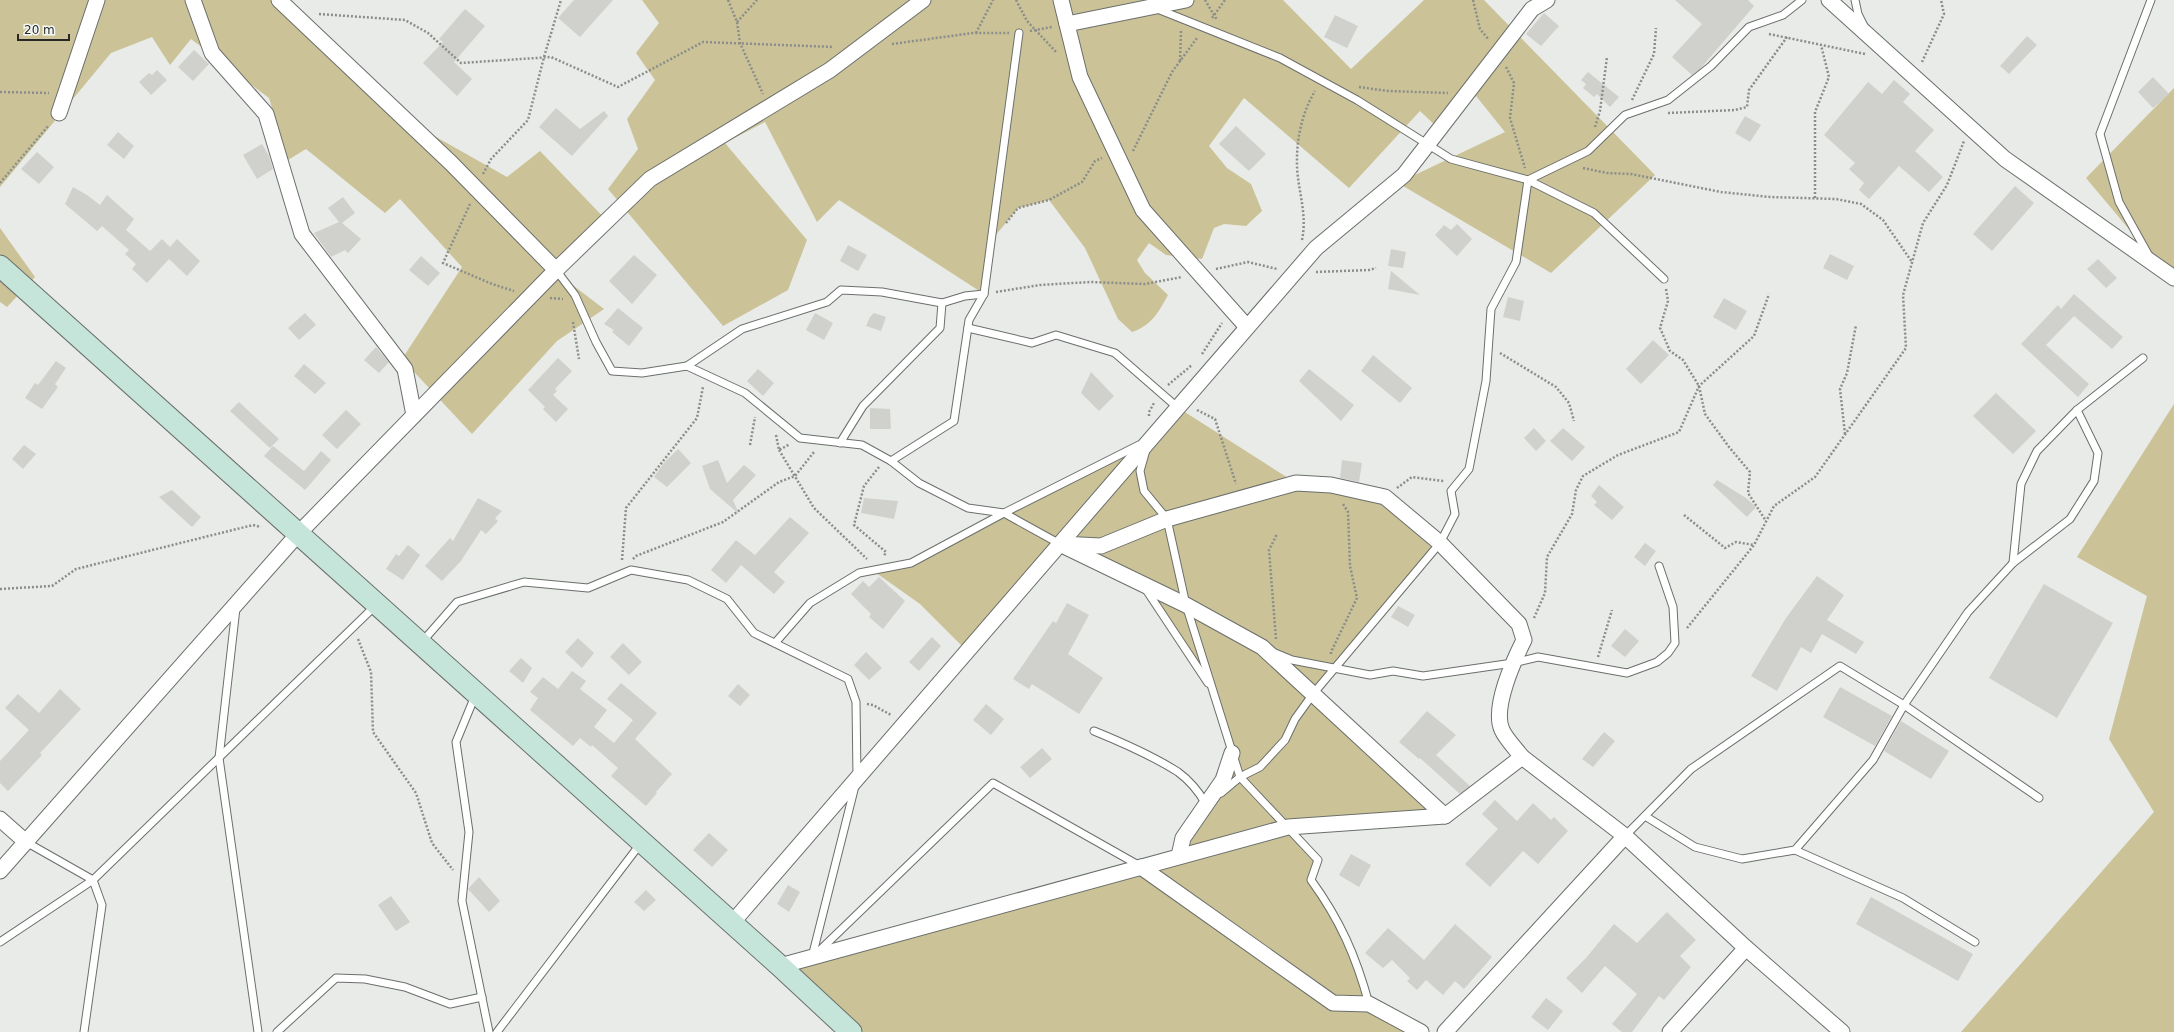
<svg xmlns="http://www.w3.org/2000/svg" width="2174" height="1032" viewBox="0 0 2174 1032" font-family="'DejaVu Sans',sans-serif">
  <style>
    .green { fill: #cbc397 }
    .building { fill: #d0d1cd }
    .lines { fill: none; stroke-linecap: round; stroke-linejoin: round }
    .lane-casing { stroke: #6b6f6b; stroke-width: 9 }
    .street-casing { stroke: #6b6f6b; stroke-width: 17 }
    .secondary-casing { stroke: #6b6f6b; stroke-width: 23 }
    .path { stroke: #8b8d8a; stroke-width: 2.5; stroke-dasharray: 2 2; stroke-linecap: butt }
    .lane { stroke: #fff; stroke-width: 7 }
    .street { stroke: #fff; stroke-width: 15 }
    .secondary { stroke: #c5e4da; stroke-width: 21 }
  </style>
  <rect width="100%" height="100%" fill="#e8ebe7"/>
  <g class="green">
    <polygon points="0,0 287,0 399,116 507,177 540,151 610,224 553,270 604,309 557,341 472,434 402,359 462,267 400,199 385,213 306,149 288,160 269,98 191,39 170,65 152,37 111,53 0,187"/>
    <path d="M642 0H1283L1351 69 1424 0H1484L1655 175 1551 273 1398 183 1505 132 1476 96 1441 131 1420 111 1349 188 1244 98 1209 146 1227 168 1251 184 1262 211 1246 226 1224 224 1214 228 1202 259 1166 255 1149 243 1137 260 1145 273 1168 295C1158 313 1152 325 1132 332L1118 319 1085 248 1049 200 1018 208 991 241 984 294 839 200 817 222 765 122 725 143 807 240 788 290 723 326 608 189 638 149 627 119 655 80 636 53 659 23Z"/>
    <polygon points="2174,88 2174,283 2086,178"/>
    <polygon points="0,228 35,277 7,307 0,302"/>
    <polygon points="2174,404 2174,1032 1961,1032 2154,812 2109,739 2147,596 2077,557"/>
    <polygon points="1177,407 1296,483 1385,497 1440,543 1313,694 1445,816 1288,827 1318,860 1311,880 1331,908 1369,1004 1421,1032 851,1032 780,966 1179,856 1232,753 1213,690 1141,583 1060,544 967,651 920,604 872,570 911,562 1148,441"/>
  </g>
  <g class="building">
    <polygon points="574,0 613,0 580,37 558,18"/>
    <polygon points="1675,0 1748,0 1754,6 1700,69 1692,75 1672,57 1702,24"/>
    <polygon points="465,9 485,26 454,62 472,79 457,96 423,63 443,42 439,39"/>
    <polygon points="1544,13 1559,26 1541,46 1526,34"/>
    <polygon points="1335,15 1358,26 1347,48 1324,37"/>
    <polygon points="2027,36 2037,45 2009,74 2000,66"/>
    <polygon points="194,50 209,64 193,81 178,67"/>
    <polygon points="157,70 167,80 151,95 139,82 149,73 152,75"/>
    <polygon points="1588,72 1619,97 1610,107 1597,94 1594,97 1583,88 1586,84 1581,80"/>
    <polygon points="2153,77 2169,94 2153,108 2138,92"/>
    <polygon points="1894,80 1910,94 1903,102 1934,130 1915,151 1943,177 1929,192 1899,166 1869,199 1859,190 1864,183 1849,169 1855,163 1824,135 1868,82 1882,94"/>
    <polygon points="556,108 580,129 604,111 608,116 572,156 539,127"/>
    <polygon points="1745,116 1761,125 1750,142 1735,133"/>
    <polygon points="1236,126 1266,154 1249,171 1219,144"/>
    <polygon points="118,132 134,146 124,159 107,145"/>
    <polygon points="262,144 269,156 273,169 257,179 243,155"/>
    <polygon points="37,152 54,167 39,184 21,169"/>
    <polygon points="2015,186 2034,203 1992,251 1973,234"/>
    <polygon points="73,187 87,195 100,205 107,195 134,219 126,230 150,251 162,239 170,247 177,239 200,261 187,276 169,259 147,283 132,269 136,264 125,254 129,250 102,226 97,231 65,204"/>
    <polygon points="343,197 355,213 342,223 361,239 348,253 345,250 331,257 314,233 339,222 328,208"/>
    <polygon points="1457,224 1472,239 1457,256 1435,235 1444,225 1451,230"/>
    <polygon points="848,245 867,255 858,271 840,261"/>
    <polygon points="1391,249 1406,252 1403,268 1388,266"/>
    <polygon points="1830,254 1854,266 1847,280 1823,268"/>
    <polygon points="634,255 657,275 632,304 609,281"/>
    <polygon points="421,256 440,273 428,286 409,270"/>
    <polygon points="2098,259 2117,278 2106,288 2087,269"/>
    <polygon points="1391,271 1420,295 1388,289"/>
    <polygon points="2074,294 2123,337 2112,349 2074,316 2046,345 2089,384 2078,397 2021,344 2058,305 2061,309"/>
    <polygon points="1508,297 1524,301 1520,321 1503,317"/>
    <polygon points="1724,298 1747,311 1736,330 1713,317"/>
    <polygon points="618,308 643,328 629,346 612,332 614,330 604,324"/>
    <polygon points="305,313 316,325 299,340 288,328"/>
    <polygon points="815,313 833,323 824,340 806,330"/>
    <polygon points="874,313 886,317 881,331 866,326 870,317"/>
    <polygon points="1653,340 1669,355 1641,384 1626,369"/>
    <polygon points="376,347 389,362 379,373 364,360"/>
    <polygon points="1373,355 1412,388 1400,403 1361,371"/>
    <polygon points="558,358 572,371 555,389 557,391 553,395 568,409 556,422 543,409 545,407 528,390"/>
    <polygon points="56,361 66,368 55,384 58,387 42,409 25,398 35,383 38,385"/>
    <polygon points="304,364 326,383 315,394 294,376"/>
    <polygon points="758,369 774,383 763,396 747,381"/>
    <polygon points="1309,369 1354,405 1341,421 1299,381"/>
    <polygon points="1091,372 1114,396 1099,411 1081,393"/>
    <polygon points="1996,393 2036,431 2013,454 1973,416"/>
    <polygon points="239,402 279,439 270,448 230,411"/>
    <polygon points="870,408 890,409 891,429 870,429"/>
    <polygon points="346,410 361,424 337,449 322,435"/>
    <polygon points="1534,428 1546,441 1536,451 1524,438"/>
    <polygon points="1563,428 1585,447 1572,461 1550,441"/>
    <polygon points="24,445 36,454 23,469 12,459"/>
    <polygon points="273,446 304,471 321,451 331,460 305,490 264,456"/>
    <polygon points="678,449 691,463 667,487 654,477 663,464"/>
    <polygon points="718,460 727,483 744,465 756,475 733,500 739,514 710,489 702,466"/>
    <polygon points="1342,460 1362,463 1359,482 1340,478"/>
    <polygon points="1717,480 1746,498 1756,507 1747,517 1713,485"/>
    <polygon points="1599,485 1624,507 1612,520 1594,505 1597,502 1591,496"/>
    <polygon points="172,490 201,517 192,527 159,497"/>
    <polygon points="478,498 502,511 495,518 498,521 486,534 481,530 461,561 442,581 425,566 450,538 453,541"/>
    <polygon points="864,498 898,501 894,519 861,513"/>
    <polygon points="790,517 809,533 774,572 785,582 774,594 741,565 726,583 711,570 736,540 755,555"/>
    <polygon points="1645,543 1656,551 1645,566 1634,557"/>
    <polygon points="408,545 420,555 403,580 386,569 396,554 399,556"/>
    <polygon points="1817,576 1844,595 1827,620 1864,642 1856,654 1822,634 1811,653 1801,647 1777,691 1751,676 1786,618"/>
    <polygon points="879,577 905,601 883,629 869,617 871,614 851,594 863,581 869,587"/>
    <polygon points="2044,584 2113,623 2057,718 1989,678"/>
    <polygon points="1067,603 1089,615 1068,654 1103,678 1079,714 1032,684 1029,689 1013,679 1053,621 1056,623"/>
    <polygon points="1398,606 1415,615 1408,627 1391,617"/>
    <polygon points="1625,629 1639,641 1625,657 1611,646"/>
    <polygon points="932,637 941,646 919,671 909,662"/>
    <polygon points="578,638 594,653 582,668 565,652"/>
    <polygon points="623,643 642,662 629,675 610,657"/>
    <polygon points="866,652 882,668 869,680 854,665"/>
    <polygon points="521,658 532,668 523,683 509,671"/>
    <polygon points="572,671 586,681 580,689 607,710 594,727 614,743 633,720 607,699 621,683 657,713 635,739 672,774 656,792 657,793 646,806 611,776 618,768 592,745 591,747 580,738 573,746 530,710 538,698 530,692 543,677 558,689"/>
    <polygon points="738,684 750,695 740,706 728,696"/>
    <polygon points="1840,687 1892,716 1875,746 1823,717"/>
    <polygon points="60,689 81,709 40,753 42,755 8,791 0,783 0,761 29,730 5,708 18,694 39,713"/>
    <polygon points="986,704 1004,719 991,735 973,720"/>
    <polygon points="1427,711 1456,735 1436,755 1470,786 1460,794 1420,758 1419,759 1399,742"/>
    <polygon points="1901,721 1949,751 1931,779 1884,751"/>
    <polygon points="1604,732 1615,741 1593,767 1582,759"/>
    <polygon points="1042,748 1052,759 1030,778 1020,767"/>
    <polygon points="1495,800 1517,821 1533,803 1551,820 1554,817 1568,831 1538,864 1523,851 1490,887 1465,864 1498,829 1482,814"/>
    <polygon points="709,833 728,850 712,867 693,850"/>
    <polygon points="1351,854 1371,865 1359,887 1339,875"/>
    <polygon points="479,877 500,901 489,912 468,889"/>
    <polygon points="788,885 800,892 789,912 777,904"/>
    <polygon points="646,890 656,900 644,911 634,902"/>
    <polygon points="391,896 410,922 396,931 378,905"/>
    <polygon points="1871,897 1973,954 1958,981 1856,924"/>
    <polygon points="1667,912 1696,940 1680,956 1691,967 1664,1000 1659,996 1632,1032 1622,1032 1612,1024 1637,994 1605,966 1582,993 1566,978 1586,958 1614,924 1637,943"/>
    <polygon points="1455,924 1492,957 1464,989 1455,981 1443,995 1426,980 1417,990 1407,981 1410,978 1392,960 1383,968 1365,953 1388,928 1424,960"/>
    <polygon points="1546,998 1563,1011 1548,1030 1531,1017"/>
  </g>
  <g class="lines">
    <g class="lane-casing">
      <g id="lane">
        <polyline points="1855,0 1858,14 1864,26"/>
        <polyline points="1155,8 1280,58 1357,100 1451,159 1528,180 1588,151 1625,115 1668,100 1711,66 1749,27 1783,15 1802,0"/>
        <polyline points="2149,256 2119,202 2100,134 2151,0"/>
        <polyline points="556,270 575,295 596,342 612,371 642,373 687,366 745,393 800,438 862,445 891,461 919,483 968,508 1004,513 1060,544"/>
        <polyline points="968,328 1032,343 1056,335 1115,353 1177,407"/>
        <polyline points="687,366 742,329 827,302 841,290 882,292 942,303 965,296 984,294"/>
        <polyline points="840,443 863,406 940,328 942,303"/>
        <path d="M1146 450 1140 471 1144 491 1167 519 1186 605 1240 777 1318 860 1311 880C1340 920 1356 956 1369 1004"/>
        <polyline points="891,461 954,421 969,320 984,294 1019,33"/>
        <polyline points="2013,563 2021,484 2037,451 2077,410 2143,358"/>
        <polyline points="1145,588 1208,683"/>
        <polyline points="236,608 219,758 258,1032"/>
        <polyline points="422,642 457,602 524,582 588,588 631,570 688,580 727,599 754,633 848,679 856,702 857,776"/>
        <polyline points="775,643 810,603 859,573 911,563 1004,513 1139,445"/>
        <polyline points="1275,653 1292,660 1370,675 1393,671 1423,676 1513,663 1538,657 1627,673 1657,662 1668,653 1675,643 1673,607 1659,566"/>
        <polyline points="475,696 456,742 469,832 462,901 489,1032"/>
        <path d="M1094 731C1121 742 1153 756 1178 772 1189 780 1199 792 1206 804L1208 803"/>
        <polyline points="1221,793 1240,777 1260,767 1285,740 1295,719 1313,694 1440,543 1455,514 1451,491 1469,469 1486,381 1491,309 1516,262 1528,180 1594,213 1664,279"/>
        <polyline points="1645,816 1695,847 1742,859 1795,850 1873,760 1904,705 1968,612 2013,563 2070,519 2094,481 2098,453 2077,410"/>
        <polyline points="1625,836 1691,769 1840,666 1904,705 2039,798"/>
        <polyline points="26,842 93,880 102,905 84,1032"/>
        <polyline points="1795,850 1903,898 1975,942"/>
        <polyline points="0,942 93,880 375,606"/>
        <polyline points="817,953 993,783 1140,866"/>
        <polyline points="812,957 855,786"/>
        <polyline points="277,1032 336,978 365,979 405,987 450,1004 482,997"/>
        <polyline points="497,1032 641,843"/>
      </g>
    </g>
    <g class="street-casing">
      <g id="street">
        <polyline points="193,0 212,53 266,114 302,234 405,369 414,415"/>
        <polyline points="279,0 451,163 556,270"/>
        <polyline points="1061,0 1080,77 1143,210 1247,327"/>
        <polyline points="1829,0 2005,159 2174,278"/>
        <polyline points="1067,24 1186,0"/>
        <polyline points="59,113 97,0"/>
        <path d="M1060 544 1101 546 1167 519 1296 483 1331 485 1385 497 1440 543 1519 624 1524 640C1514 660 1492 708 1502 730 1506 739 1516 749 1522 757"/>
        <polyline points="1066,547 1186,605 1262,647 1445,816"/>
        <polyline points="0,819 26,842"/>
        <polyline points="1179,856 1183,838 1223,780 1232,753"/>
        <polyline points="1141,867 1333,1003 1369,1004 1421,1032"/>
        <polyline points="0,871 298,534 556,270 650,179 830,70 923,0"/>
        <polyline points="732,923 1316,248 1404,175 1532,9 1547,0"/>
        <polyline points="780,966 1288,827 1445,816 1522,757 1625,836 1746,948 1842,1032"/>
        <polyline points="1445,1032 1625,836"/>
        <polyline points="1670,1032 1746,948"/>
      </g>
    </g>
    <g class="secondary-casing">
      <polyline id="secondary" points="0,266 780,966 851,1032"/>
    </g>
    <g class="path">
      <polyline points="728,0 737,22 740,43 763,94"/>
      <polyline points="1016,0 1027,21 1057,53"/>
      <polyline points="1205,0 1217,20"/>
      <polyline points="1473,0 1480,29 1489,40"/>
      <polyline points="319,14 405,20 428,33 461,63 551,57 618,87 703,42 834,47"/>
      <polyline points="1212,18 1225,0"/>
      <polyline points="737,22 757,0"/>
      <polyline points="1030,31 1052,27"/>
      <polyline points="976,33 993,0"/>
      <polyline points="1769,34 1865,54"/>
      <polyline points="892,44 973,33 1009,33"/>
      <polyline points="1180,61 1181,30"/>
      <polyline points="1922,62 1944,14 1941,0"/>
      <polyline points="1506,67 1514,83 1510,118 1525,168"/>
      <polyline points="1359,87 1388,91 1448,93"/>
      <polyline points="0,92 49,93"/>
      <polyline points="1632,100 1654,54 1656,28"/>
      <polyline points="1668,113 1735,110 1747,107 1749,90 1787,37"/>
      <polyline points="1595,127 1600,111 1607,57"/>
      <polyline points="1133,151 1172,72 1197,38"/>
      <polyline points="1583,168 1607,173 1631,174 1721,192 1770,197 1836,199 1861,204 1883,220 1912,262"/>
      <polyline points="483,174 491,159 528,120 544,57 561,0"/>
      <polyline points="0,183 49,125"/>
      <polyline points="1815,198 1815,112 1829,77 1821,45"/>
      <polyline points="470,204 443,263 492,284 514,291"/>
      <polyline points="1006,223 1018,208 1049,200 1082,182 1095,161 1102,158"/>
      <path d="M1302 240C1308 211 1296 187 1297 159 1297 136 1303 111 1315 91"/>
      <polyline points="1216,269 1248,262 1277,269"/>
      <polyline points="1316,272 1369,270 1376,268"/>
      <polyline points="1666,289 1668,301 1660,328 1670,351 1683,360 1699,386 1705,414 1729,447 1750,472 1748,493 1766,521"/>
      <polyline points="996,292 1040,285 1090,282 1145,284 1182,277"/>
      <polyline points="550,298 563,299"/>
      <polyline points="573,322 579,359"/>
      <polyline points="1500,353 1556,387 1569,403 1574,421"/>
      <polyline points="1202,354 1222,323"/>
      <polyline points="1168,385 1192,365"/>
      <polyline points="1197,410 1215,419 1236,484"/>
      <polyline points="1149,416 1149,412 1154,403"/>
      <polyline points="1845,434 1840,389 1847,373 1856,325"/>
      <polyline points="776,435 779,450 790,444"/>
      <polyline points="750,445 755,417"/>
      <polyline points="779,450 814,508 867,559"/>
      <polyline points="879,467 864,486 854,525 886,552 884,556"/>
      <polyline points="1397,488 1412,477 1444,481"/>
      <polyline points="1684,515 1725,548 1736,542 1754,545"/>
      <polyline points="633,559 636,556 723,522 779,482 795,476 814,452"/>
      <polyline points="622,560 626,508 697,418 703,387"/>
      <polyline points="0,589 52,586 76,569 253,525 261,527"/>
      <polyline points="1534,618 1545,593 1547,557 1572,514 1576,490 1583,476 1618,455 1679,432 1699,386 1754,336 1769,294"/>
      <polyline points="1687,628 1754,545 1774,506 1815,477 1906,348 1903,295 1923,223 1947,185 1964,141"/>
      <polyline points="358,639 371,672 373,732 416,793 432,843 453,870"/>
      <polyline points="1276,639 1269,550 1277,534"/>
      <polyline points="1331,654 1331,652 1357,598 1350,566 1348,512 1343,504"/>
      <polyline points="1598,657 1612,610"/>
      <polyline points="867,704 873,705 891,715"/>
    </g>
    <use href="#lane" class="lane"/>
    <use href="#street" class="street"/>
    <use href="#secondary" class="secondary"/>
  </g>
  <path d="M18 34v6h51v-6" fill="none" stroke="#282927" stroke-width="2"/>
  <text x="24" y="34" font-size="12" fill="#282927" stroke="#f5f9f5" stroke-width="3" paint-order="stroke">20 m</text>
</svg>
